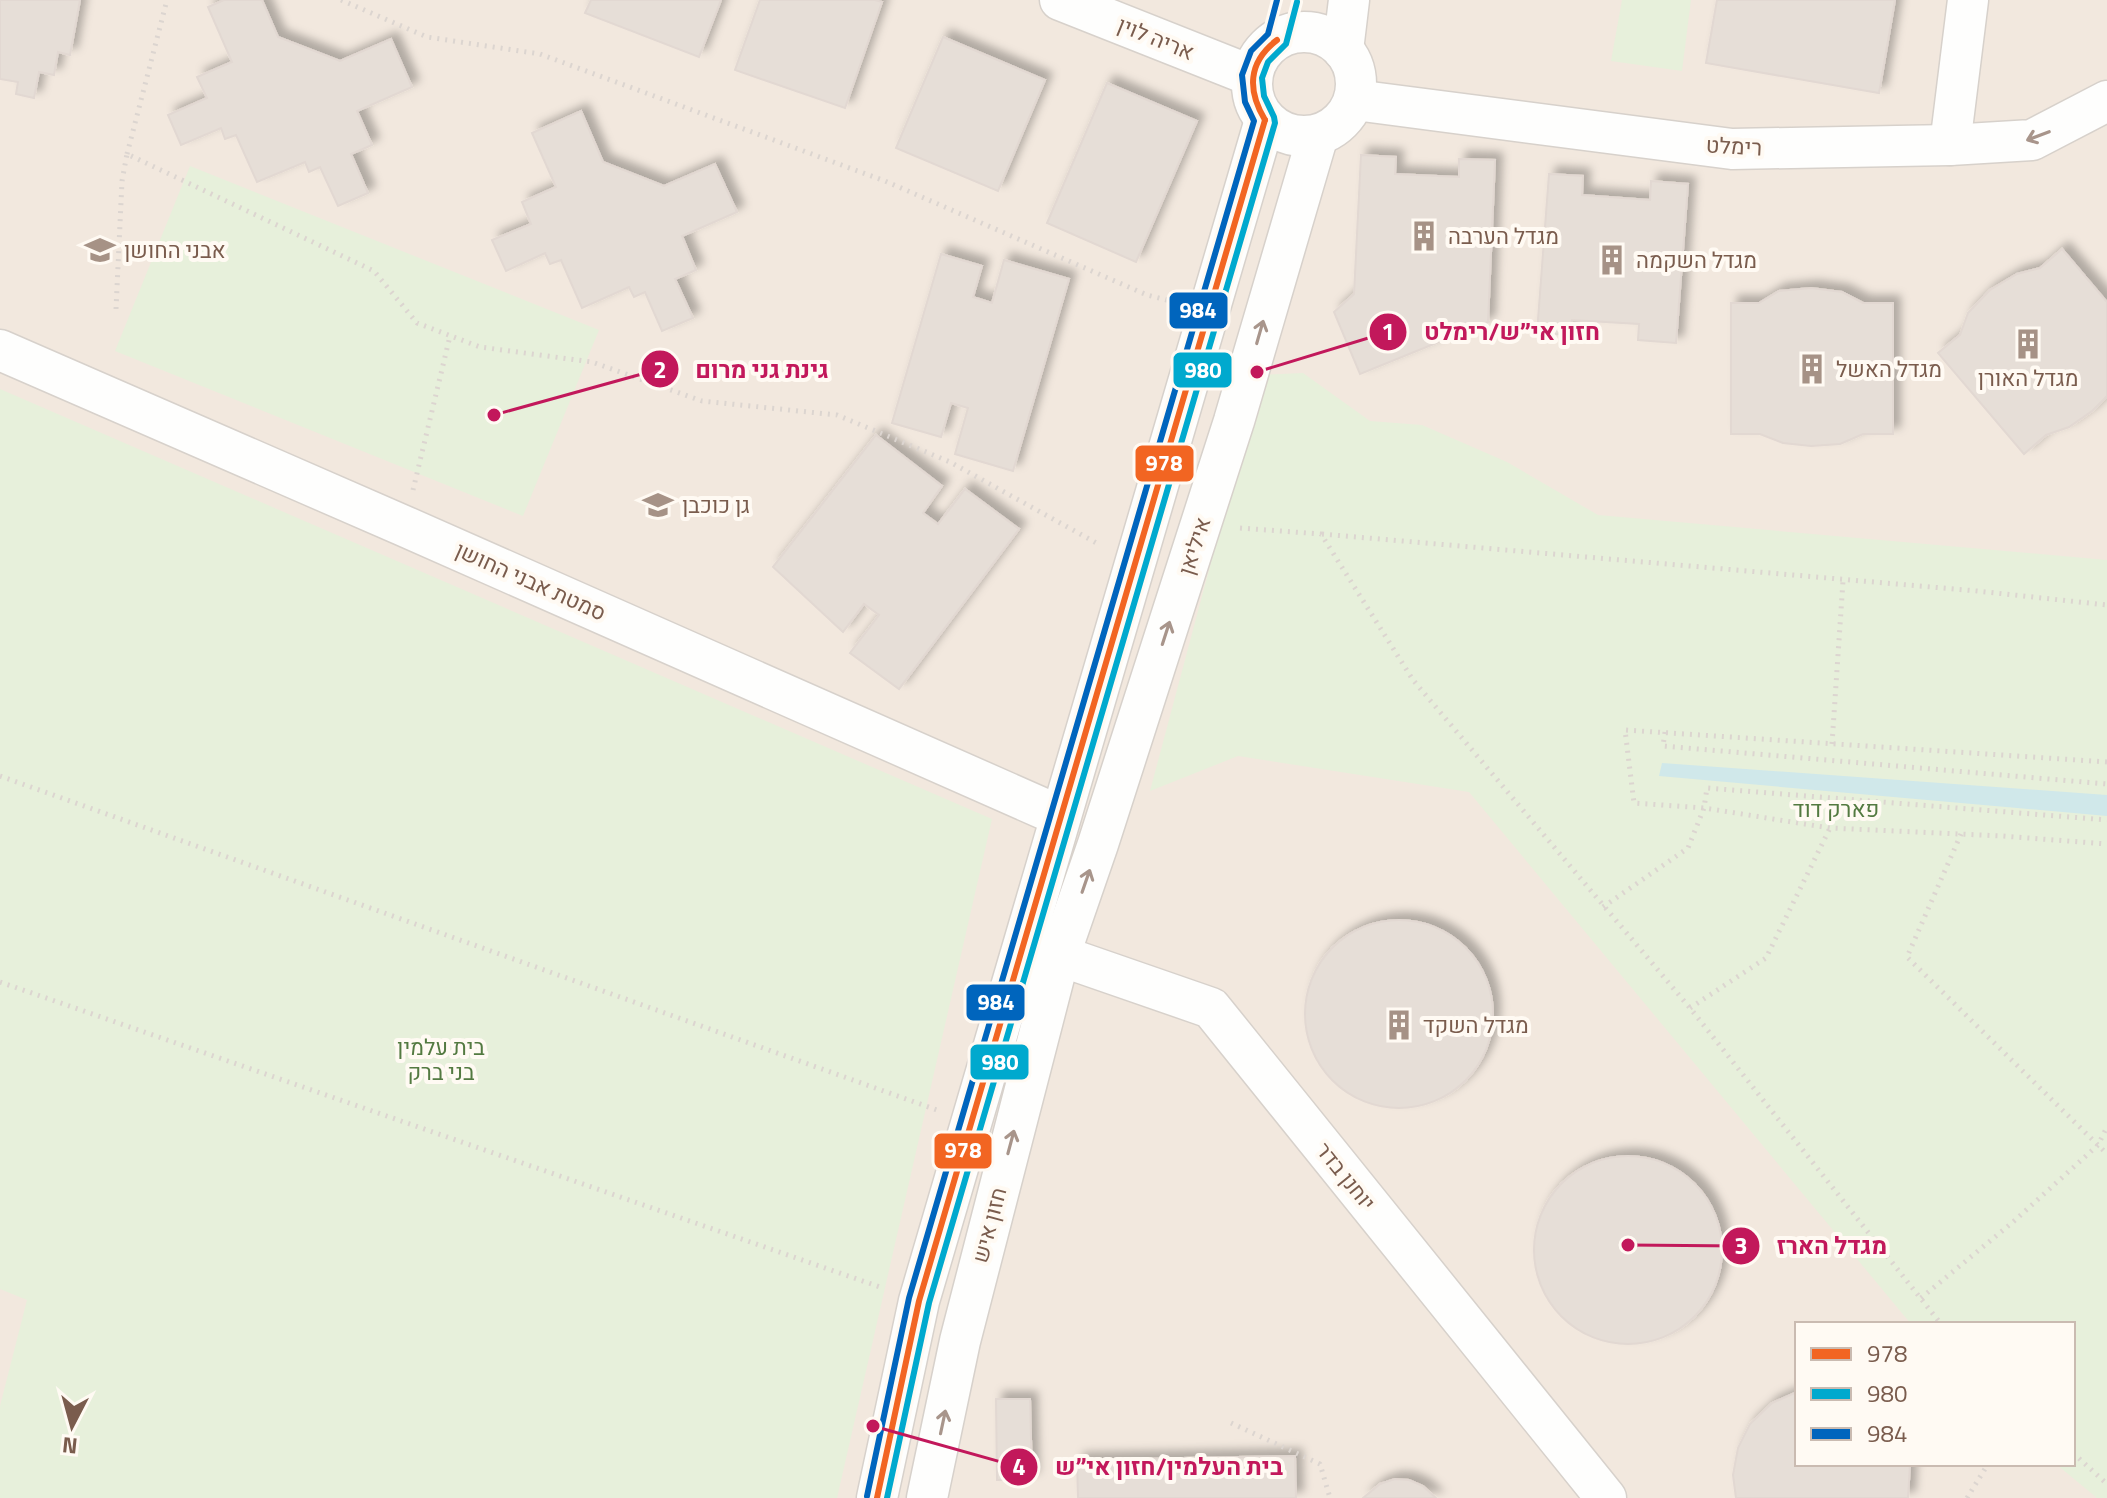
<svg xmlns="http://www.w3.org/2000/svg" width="2107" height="1498" viewBox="0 0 2107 1498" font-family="'Titillium Web',Heebo,sans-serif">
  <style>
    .residential { fill: #f2e8de; fill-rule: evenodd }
    .green { fill: #e7f0db }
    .water { fill: #d0e8ea }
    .building { fill: #e6ded7; stroke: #e2d8d2; stroke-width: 2; filter: url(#shadow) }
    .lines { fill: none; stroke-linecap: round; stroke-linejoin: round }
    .minor-casing { stroke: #d7d1cb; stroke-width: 43 }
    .path { stroke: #dcd5d0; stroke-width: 5; stroke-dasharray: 2 6; stroke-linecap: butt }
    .minor { stroke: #fefefd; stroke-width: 40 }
    .bus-1-casing { stroke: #fffaf3; stroke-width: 12 }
    .bus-2-casing { stroke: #fffaf3; stroke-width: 12 }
    .bus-3-casing { stroke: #fffaf3; stroke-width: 12 }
    .bus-1 { stroke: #f26522; stroke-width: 6 }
    .bus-2 { stroke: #00a9ce; stroke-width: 6 }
    .bus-3 { stroke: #0065bd; stroke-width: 6 }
    .oneway { stroke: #a8958b }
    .labels { text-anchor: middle; stroke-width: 8; stroke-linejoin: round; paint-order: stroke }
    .street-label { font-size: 22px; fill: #7a5c4d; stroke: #fffaf3 }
    .poi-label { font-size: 22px; fill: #7a5c4d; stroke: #fffaf3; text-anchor: start }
    .park-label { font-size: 22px; fill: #537a41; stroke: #fffaf3 }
    .leader { fill: none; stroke: #c2185b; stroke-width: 3 }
    .callout-dot { fill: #c2185b; stroke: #fffaf3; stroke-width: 3 }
    .mark-label { font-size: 24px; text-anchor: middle; font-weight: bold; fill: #fff }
    .callout-label { font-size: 24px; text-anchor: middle; font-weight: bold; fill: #c2185b; stroke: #fffaf3; stroke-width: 8; stroke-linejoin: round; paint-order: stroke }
    .line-badge { stroke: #fffaf3; stroke-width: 3 }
    .badge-label { font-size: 22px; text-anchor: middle; font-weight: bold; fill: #fff }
  </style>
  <defs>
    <filter id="shadow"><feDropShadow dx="7" dy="-7" stdDeviation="4" flood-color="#0004"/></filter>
  </defs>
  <rect width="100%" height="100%" fill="#f9f5f0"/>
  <path class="residential" d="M0 0H2107V1498H0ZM1797 1324H2073V1464H1797Z"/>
  <g class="green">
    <polygon points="1622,0 1691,0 1682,71 1611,61"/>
    <polygon points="190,166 599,330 523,516 115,351"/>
    <polygon points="1303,373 1370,421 1422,425 1507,462 1598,515 2107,560 2107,1498 2097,1498 2056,1464 2073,1464 2073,1324 1911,1324 1469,792 1238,756 1150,791 1261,375"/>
    <polygon points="0,389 992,819 837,1498 0,1498 0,1406 27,1300 0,1289"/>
  </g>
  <polygon class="water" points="1662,763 2107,795 2107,816 1659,776"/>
  <g class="building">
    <polygon points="0,0 80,0 70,55 58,52 54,75 39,72 34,98 16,94 18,82 0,79"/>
    <polygon points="224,0 262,0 278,37 340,61 391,39 412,87 357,111 372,145 351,154 368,193 338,206 320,167 309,172 305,162 257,182 236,135 225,139 221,128 181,145 168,115 207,98 197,77 232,62 208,7"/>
    <polygon points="591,0 721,0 699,57 585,13"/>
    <polygon points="760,0 875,0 882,2 845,108 735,70"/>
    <polygon points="1717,0 1895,0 1879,93 1706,63"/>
    <polygon points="943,37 1045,80 998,191 896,148"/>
    <polygon points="1107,83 1197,121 1136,262 1047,223"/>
    <polygon points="581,111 603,162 664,186 715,164 737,212 682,236 696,270 675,279 693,318 662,331 645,292 634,297 629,287 582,308 561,260 550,264 545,253 506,271 492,240 531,224 522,202 556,187 532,133"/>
    <polygon points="1361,155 1396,157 1395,174 1459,177 1459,159 1495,160 1488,322 1360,374 1334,312 1354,294"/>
    <polygon points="1549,174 1583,176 1582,195 1650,200 1651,181 1688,184 1676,343 1638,340 1639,324 1572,320 1571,335 1537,333"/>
    <polygon points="2062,249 2107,302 2107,396 2092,411 2069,427 2046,435 2024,454 1938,353 1960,335 1968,313 1990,290 2017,274 2040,268"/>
    <polygon points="941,254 982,266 973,297 992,303 1004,260 1069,279 1013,471 955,454 968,408 951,403 941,437 892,423"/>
    <polygon points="1811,288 1842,292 1863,303 1893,303 1893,434 1863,434 1840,444 1811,446 1783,443 1760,434 1731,434 1731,303 1759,303 1779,291"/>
    <polygon points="876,435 942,486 923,513 938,524 965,489 1019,529 899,689 850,653 879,615 864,604 843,632 773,567"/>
    <circle cx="1399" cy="1014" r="94"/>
    <circle cx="1628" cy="1250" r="94"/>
    <polygon points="1797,1392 1797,1464 1910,1464 1908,1498 1736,1498 1733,1475 1738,1448 1750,1424 1772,1403"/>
    <polygon points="996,1399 1030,1399 1032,1479 997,1480"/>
    <polygon points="1295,1456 1296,1498 1078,1498 1077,1460"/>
    <polygon points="1395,1479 1409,1480 1423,1486 1436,1498 1363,1498 1380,1484"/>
  </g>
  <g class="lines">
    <g class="minor-casing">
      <g id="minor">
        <polyline points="1060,0 1252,76"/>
        <circle cx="1304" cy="84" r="52"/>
        <polyline points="1343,50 1349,0"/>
        <polyline points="1355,100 1732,149 1950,145 2032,140 2107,101"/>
        <polyline points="1950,145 1968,0"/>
        <polyline points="0,350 404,526 1060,816"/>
        <polyline points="1035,947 1211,1008 1606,1498"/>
        <polyline points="877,1498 919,1301 1265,120"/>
        <polyline points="927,1498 960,1341 1060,954 1098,844 1234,421 1318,135"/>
      </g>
    </g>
    <g class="path">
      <polyline points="341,0 427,37 540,54 885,181 1147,295 1174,302"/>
      <polyline points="127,154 167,0"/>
      <polyline points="116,309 122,181 127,154 374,271 417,323 480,347 592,362 702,401 837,415 950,462 1100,545"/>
      <polyline points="413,490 450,336"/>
      <polyline points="1240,528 1321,534 1413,680 1690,1008 1941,1324"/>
      <polyline points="1322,534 1977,591 2107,605"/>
      <polyline points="1665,732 1663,746 2107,784"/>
      <polyline points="1832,744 1843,581"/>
      <polyline points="2107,762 1625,730 1634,803 1704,808 1830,828 2002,836 2107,844"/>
      <polyline points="0,776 937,1110"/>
      <polyline points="1961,834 1907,957 2107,1154"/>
      <polyline points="1603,907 1688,848 1704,808 1707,788 2107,820"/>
      <polyline points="0,982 883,1288"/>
      <polyline points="1690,1008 1766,958 1830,828"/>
      <polyline points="1921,1298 2013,1222 2098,1145 2107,1127"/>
      <polyline points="1231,1423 1320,1464 1330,1498"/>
      <polyline points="2073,1453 2107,1484"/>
      <polyline points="1967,1498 1988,1464"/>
    </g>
    <use href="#minor" class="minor"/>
    <g class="bus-1-casing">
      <g id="bus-1">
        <path d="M1265 120C1247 90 1248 62 1277 40"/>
        <polyline points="877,1498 919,1301 1265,120"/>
      </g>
    </g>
    <g class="bus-2-casing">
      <polyline id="bus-2" points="887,1498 929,1303 1275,123 1274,117 1264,96 1262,78 1268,62 1286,44 1297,2"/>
    </g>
    <g class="bus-3-casing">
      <polyline id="bus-3" points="867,1496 909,1298 1254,121 1245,102 1242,75 1251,51 1268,34 1277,0"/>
    </g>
    <use href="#bus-1" class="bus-1"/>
    <use href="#bus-2" class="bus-2"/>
    <use href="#bus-3" class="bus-3"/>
  </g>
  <defs><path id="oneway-shaft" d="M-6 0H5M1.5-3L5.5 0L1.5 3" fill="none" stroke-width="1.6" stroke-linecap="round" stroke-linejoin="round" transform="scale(2)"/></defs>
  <g class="oneway">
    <use href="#oneway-shaft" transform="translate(2038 136) rotate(159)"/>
    <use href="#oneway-shaft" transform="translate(1260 332) rotate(-74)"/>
    <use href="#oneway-shaft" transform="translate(1166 633) rotate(-72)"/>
    <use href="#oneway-shaft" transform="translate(1086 881) rotate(-71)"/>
    <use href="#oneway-shaft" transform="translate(1011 1142) rotate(-75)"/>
    <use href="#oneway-shaft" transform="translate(943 1422) rotate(-78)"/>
  </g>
  <defs>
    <g id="building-bare" transform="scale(2.4)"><path d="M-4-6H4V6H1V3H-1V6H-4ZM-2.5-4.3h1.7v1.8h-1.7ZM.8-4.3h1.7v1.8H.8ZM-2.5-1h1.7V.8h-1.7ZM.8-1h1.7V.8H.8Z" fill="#a69286" stroke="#fffaf3" stroke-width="2.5" paint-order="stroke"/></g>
    <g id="school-bare" transform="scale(2.4)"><path d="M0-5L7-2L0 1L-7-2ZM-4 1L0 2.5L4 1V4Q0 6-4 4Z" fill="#a69286" stroke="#fffaf3" stroke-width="2.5" paint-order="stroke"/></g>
  </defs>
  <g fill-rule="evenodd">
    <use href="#building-bare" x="1424" y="236"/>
    <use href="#school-bare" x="100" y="250"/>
    <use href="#building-bare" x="1612" y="260"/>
    <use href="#building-bare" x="2028" y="344"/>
    <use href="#building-bare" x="1812" y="369"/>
    <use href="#school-bare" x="658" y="505"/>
    <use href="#building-bare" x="1399" y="1025"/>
  </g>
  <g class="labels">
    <g class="street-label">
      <text transform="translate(1156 38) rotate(22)" y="8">אריה לוין</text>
      <text transform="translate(1734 146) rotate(3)" y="8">רימלט</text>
      <text transform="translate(1194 546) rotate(-72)" y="8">איליאן</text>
      <text transform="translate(531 581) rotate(24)" y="8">סמטת אבני החושן</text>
      <text transform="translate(1346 1176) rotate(51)" y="8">יוחנן בדר</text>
      <text transform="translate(989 1225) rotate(-75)" y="8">חזון איש</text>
    </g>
    <g class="poi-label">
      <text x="1448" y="244">מגדל הערבה</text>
      <text x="124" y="258">אבני החושן</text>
      <text x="1636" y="268">מגדל השקמה</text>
      <text x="1836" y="377">מגדל האשל</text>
      <text x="2028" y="386" text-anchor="middle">מגדל האורן</text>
      <text x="682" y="513">גן כוכבן</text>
      <text x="1423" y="1033">מגדל השקד</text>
    </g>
    <g class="park-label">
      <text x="1836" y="817">פארק דוד</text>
      <text x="441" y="1055">בית עלמין<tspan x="441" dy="25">בני ברק</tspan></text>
    </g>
  </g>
  <path class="leader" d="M1257 372L1388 332M494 415L660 369M1628 1245L1741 1246M873 1426L1019 1467"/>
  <g class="callout-dot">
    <circle cx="1257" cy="372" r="8"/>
    <circle cx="494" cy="415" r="8"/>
    <circle cx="1628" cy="1245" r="8"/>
    <circle cx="873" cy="1426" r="8"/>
    <circle cx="1388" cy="332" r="20"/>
    <circle cx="660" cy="369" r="20"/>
    <circle cx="1741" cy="1246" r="20"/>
    <circle cx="1019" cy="1467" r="20"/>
  </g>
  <g class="mark-label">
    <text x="1388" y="340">1</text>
    <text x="660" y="378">2</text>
    <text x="1741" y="1254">3</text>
    <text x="1019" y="1475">4</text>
  </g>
  <g class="callout-label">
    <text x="1512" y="340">חזון אי״ש/רימלט</text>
    <text x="762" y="378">גינת גני מרום</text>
    <text x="1832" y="1254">מגדל הארז</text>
    <text x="1169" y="1475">בית העלמין/חזון אי״ש</text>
  </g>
  <g class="line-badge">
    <rect x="1168" y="291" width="61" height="39" rx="8" fill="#0065bd"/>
    <rect x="1172" y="351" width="61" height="38" rx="8" fill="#00a9ce"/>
    <rect x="1134" y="444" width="61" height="39" rx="8" fill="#f26522"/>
    <rect x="965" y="983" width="61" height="39" rx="8" fill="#0065bd"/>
    <rect x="969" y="1043" width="61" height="38" rx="8" fill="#00a9ce"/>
    <rect x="933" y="1132" width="60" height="38" rx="8" fill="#f26522"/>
  </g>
  <g class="badge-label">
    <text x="1198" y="318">984</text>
    <text x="1203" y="378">980</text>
    <text x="1164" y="471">978</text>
    <text x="996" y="1010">984</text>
    <text x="1000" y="1070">980</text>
    <text x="963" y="1158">978</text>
  </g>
  <rect x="1795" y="1322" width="280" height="144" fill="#fffaf3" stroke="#cabbb1" stroke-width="2"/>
  <rect x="1811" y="1348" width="40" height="12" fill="#f26522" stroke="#cabbb1" stroke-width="2"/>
  <text x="1867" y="1362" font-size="24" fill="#7a5c4d">978</text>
  <rect x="1811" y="1388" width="40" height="12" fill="#00a9ce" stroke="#cabbb1" stroke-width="2"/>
  <text x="1867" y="1402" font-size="24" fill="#7a5c4d">980</text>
  <rect x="1811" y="1428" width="40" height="12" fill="#0065bd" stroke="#cabbb1" stroke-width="2"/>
  <text x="1867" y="1442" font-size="24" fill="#7a5c4d">984</text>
  <g transform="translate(72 1426) rotate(186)" stroke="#fffaf3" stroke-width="6" paint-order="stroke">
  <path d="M0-6L14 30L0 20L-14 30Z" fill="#7a5c4d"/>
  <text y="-12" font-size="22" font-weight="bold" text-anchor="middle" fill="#7a5c4d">N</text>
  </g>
</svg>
